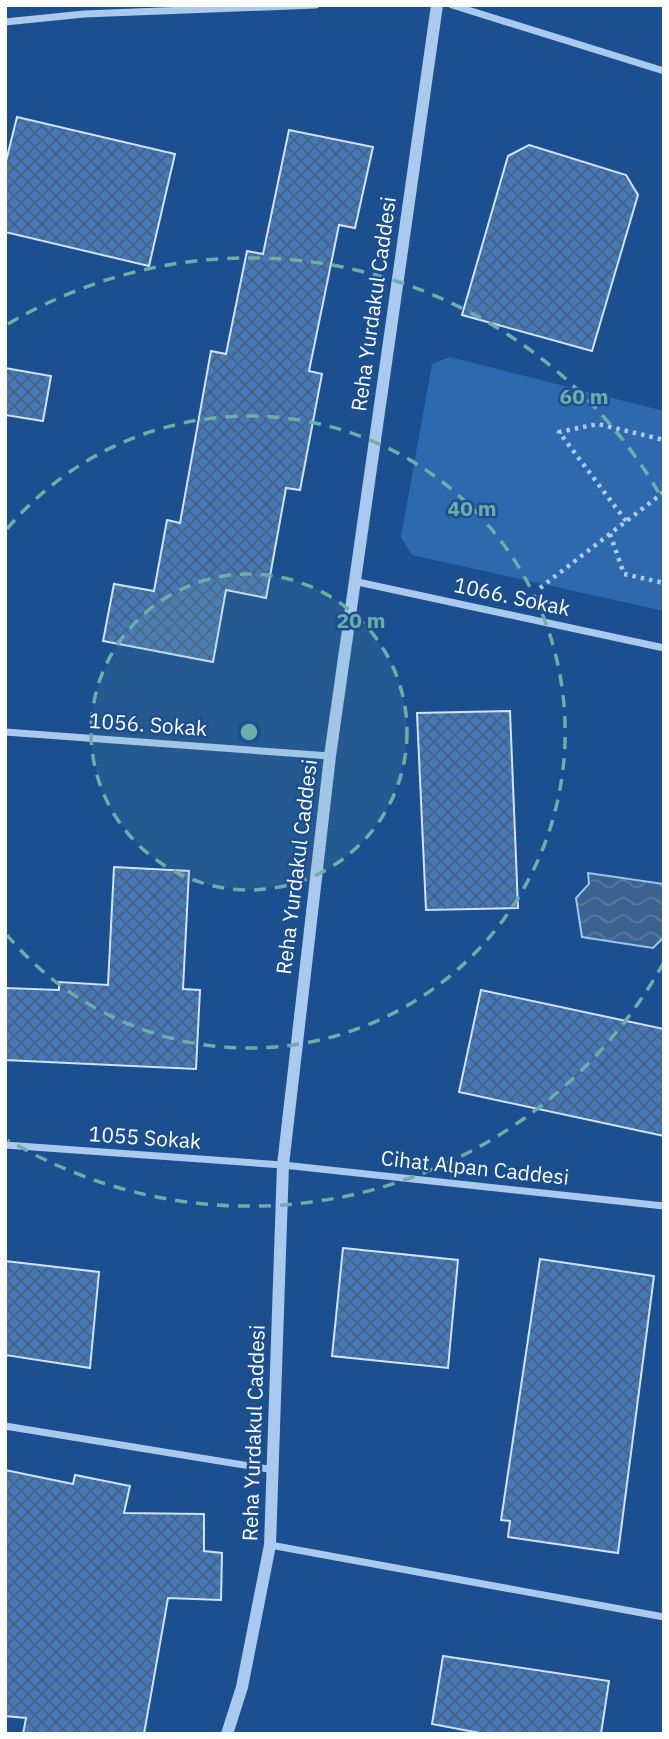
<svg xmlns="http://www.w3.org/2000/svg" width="669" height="1739" viewBox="0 0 669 1739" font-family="'IBM Plex Sans',sans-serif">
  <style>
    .green { fill: #2e69ad }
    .water { fill: url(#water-waves); stroke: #9cc4f0; stroke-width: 2 }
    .building { fill: url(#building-cross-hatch); stroke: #cfe3fa; stroke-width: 2 }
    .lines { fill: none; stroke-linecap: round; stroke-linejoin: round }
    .path { stroke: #a9c9ee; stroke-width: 4.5; stroke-dasharray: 3.5 5; stroke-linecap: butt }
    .minor { stroke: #a9c9ee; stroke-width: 7 }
    .tertiary { stroke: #a9c9ee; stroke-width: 12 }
    .ring { fill: none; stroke: #6fada8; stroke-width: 3.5; stroke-dasharray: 12 9 }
    .labels { text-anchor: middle; stroke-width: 5; stroke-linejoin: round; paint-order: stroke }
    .street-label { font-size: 21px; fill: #fff; stroke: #1b4f8f }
    .centre { fill: #6fada8; stroke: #1b4f8f; stroke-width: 3.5 }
    .ring-label { font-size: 21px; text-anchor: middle; font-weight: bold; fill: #6fada8; stroke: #1b4f8f; stroke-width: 5; stroke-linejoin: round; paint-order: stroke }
  </style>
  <defs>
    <pattern id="water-waves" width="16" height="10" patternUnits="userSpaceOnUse" patternTransform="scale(1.75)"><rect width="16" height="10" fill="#3c6290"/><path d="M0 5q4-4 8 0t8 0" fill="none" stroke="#597aa1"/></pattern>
    <pattern id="building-cross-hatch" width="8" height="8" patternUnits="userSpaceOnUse" patternTransform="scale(1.75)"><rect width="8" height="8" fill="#4478b7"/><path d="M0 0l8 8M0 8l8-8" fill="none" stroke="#486282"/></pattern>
  </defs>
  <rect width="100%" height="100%" fill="#1b4f8f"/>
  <polygon class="green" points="450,357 664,411 664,611 412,555 401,537 432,364"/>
  <polygon class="water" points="588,873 664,884 664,937 653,948 582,937 576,898 589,884"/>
  <g class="building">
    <polygon points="17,117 175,154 149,266 5,232 5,165"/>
    <polygon points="289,130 373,147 355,228 339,225 309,371 322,374 300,490 286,488 266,598 226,590 213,662 103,641 114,584 154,591 167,520 180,523 211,351 226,354 247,251 263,254"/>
    <polygon points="529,145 626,175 638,195 592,351 462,315 508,156"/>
    <polygon points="5,368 51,376 43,421 5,415"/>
    <polygon points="510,711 518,908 426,910 417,713"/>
    <polygon points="114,867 189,871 183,989 200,990 196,1069 5,1060 5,988 59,990 59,982 108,985"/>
    <polygon points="481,990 664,1029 664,1136 459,1092"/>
    <polygon points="343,1248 458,1260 448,1368 332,1356"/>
    <polygon points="540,1259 654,1276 618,1553 508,1537 510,1521 501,1520"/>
    <polygon points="5,1261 99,1272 90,1368 5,1355"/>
    <polygon points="5,1470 73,1484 75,1475 130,1486 124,1513 204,1514 204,1551 222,1553 221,1600 168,1598 144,1734 23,1734 26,1718 5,1716"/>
    <polygon points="443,1656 609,1681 601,1734 485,1734 432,1724"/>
  </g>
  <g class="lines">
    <g class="path">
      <polyline points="626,521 559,432 598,424 664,440"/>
      <polyline points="610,534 624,574 664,583"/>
      <polyline points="540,588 664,492"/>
    </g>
    <g class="minor">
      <polyline points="452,5 664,71"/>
      <polyline points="5,22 84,14 316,5"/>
      <polyline points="353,581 664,648"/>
      <polyline points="5,732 330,756"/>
      <polyline points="5,1145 283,1165 664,1206"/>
      <polyline points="5,1426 274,1470"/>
      <polyline points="270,1545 664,1617"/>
    </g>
    <polyline class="tertiary" points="227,1734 242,1687 270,1545 283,1165 330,756 437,5"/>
  </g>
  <circle cx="249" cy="732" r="158" fill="#6fada8" fill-opacity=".12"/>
  <g class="ring">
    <circle cx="249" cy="732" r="158"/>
    <path d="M7 529A316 316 0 1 1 7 935"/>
    <path d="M664 962A474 474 0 0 1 8 1140M8 324A474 474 0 0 1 664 502"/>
  </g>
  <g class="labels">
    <g class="street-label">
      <text transform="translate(374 304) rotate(-82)" y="7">Reha Yurdakul Caddesi</text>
      <text transform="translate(512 597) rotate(12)" y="7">1066. Sokak</text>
      <text transform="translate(148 725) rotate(4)" y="7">1056. Sokak</text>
      <text transform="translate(297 867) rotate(-83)" y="7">Reha Yurdakul Caddesi</text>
      <text transform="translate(145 1138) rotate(4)" y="7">1055 Sokak</text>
      <text transform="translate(475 1168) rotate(6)" y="7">Cihat Alpan Caddesi</text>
      <text transform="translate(254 1433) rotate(-88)" y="7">Reha Yurdakul Caddesi</text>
    </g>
  </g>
  <circle cx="249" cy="732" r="10" class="centre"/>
  <g class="ring-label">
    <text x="584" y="404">60 m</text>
    <text x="472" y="516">40 m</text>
    <text x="361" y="628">20 m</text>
  </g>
  <rect width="669" height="1739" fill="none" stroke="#ffffff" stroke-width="14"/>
</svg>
